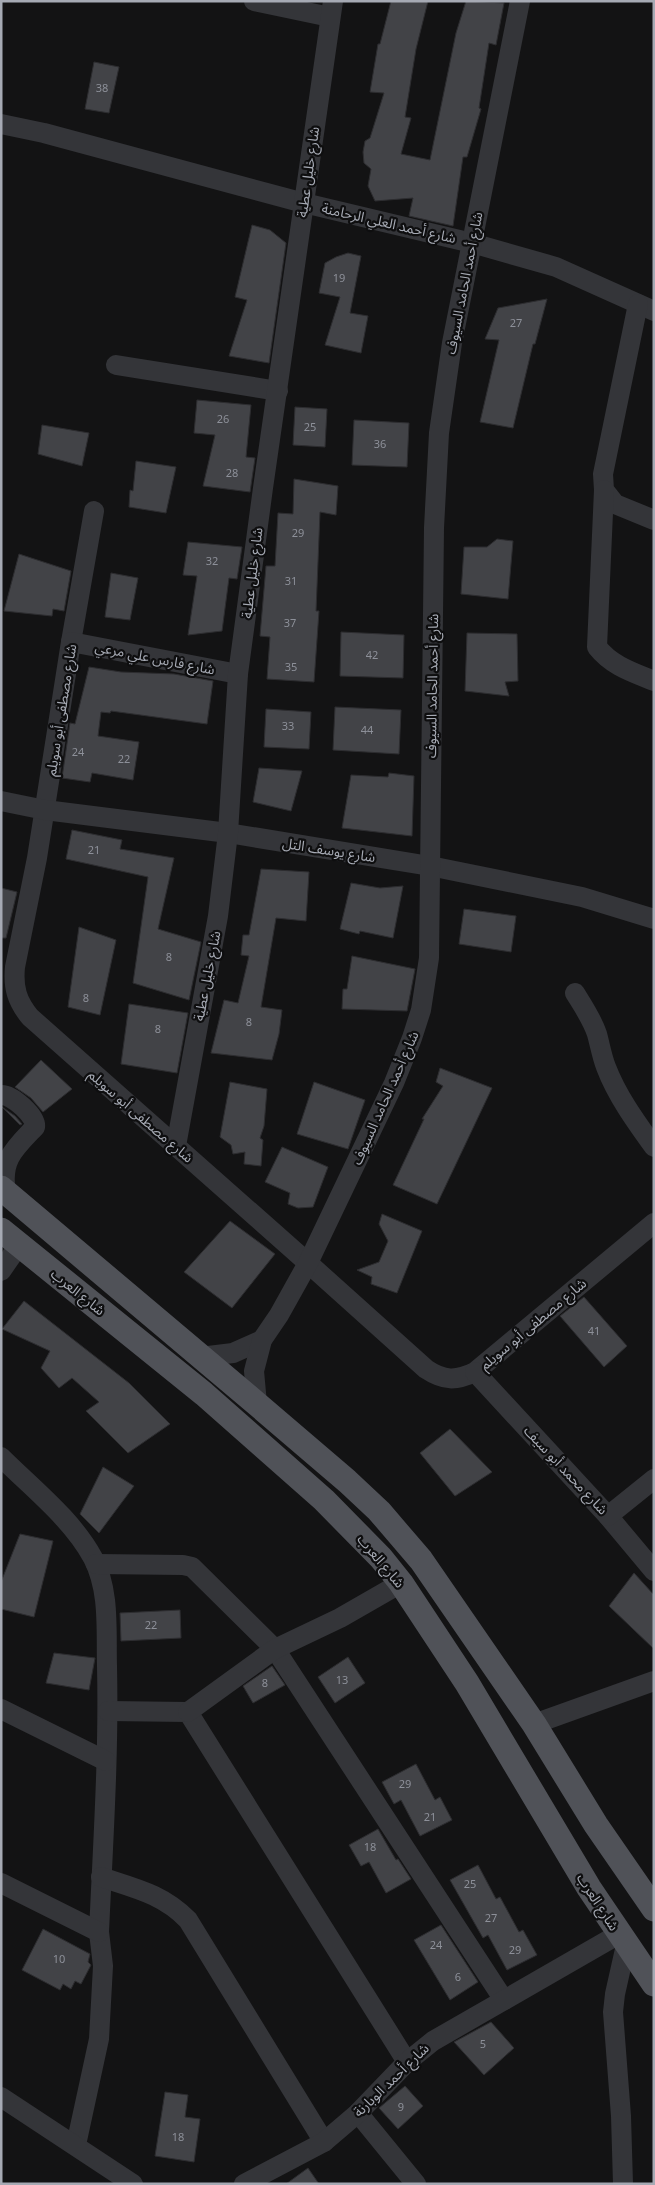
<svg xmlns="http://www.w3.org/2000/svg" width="655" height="2185" viewBox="0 0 655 2185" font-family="'Noto Sans','Noto Sans Arabic',sans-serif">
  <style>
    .building { fill: #424347; stroke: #2d2d30 }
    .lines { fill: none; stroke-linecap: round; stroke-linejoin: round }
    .minor { stroke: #343539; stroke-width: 20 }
    .major { stroke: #505258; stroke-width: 25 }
    .labels { text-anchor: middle; stroke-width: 4.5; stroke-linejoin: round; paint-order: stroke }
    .number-label { font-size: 11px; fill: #8d9099 }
    .street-label { font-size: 14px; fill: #a6aab4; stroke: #0e0e0f }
  </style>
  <rect width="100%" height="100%" fill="#131314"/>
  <g class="building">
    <polygon points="391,1 428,1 416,49 405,117 411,118 401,154 430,160 456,33 466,1 504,3 496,45 489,43 479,108 481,109 467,157 463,157 453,226 409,216 413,198 375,201 368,186 371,169 364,163 363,152 365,141 370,138 384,93 370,92 378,44 380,44"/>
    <polygon points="94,62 119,67 109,113 85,109"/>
    <polygon points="252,225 270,230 286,243 269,363 229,356 247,300 235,297"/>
    <polygon points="348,253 361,256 350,313 368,316 361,353 325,345 340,297 319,293 325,263 336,257"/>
    <polygon points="547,299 535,344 533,344 513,428 480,422 499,340 485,339 498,308"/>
    <polygon points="197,400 251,405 246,457 255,458 250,492 203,486 215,435 194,433"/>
    <polygon points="295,407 327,409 325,447 293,445"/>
    <polygon points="354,420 409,423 407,467 352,465"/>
    <polygon points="42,425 89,433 82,466 38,454"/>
    <polygon points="136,461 176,467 166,513 129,507 130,490 133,491"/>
    <polygon points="294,479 338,486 336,515 320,512 316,611 319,611 314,682 267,679 270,637 260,636 266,566 275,566 278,513 293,514"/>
    <polygon points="497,539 513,541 508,599 461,594 464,547 487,547"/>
    <polygon points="188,542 242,547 237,579 229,578 222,631 188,635 197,576 183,575"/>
    <polygon points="19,554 71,571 64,611 53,609 52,616 4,611"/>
    <polygon points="111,573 138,578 130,620 105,617"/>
    <polygon points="341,632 404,635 403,678 340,676"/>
    <polygon points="467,633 517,634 518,681 505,682 509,696 465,691"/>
    <polygon points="89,667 121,672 174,674 213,681 207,724 111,711 110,713 101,712 98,736 139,742 133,780 92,773 90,782 62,778 70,723 75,724"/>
    <polygon points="335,707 401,710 399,754 333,750"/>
    <polygon points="266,709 311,712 309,749 264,747"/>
    <polygon points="259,768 302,771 291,811 253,802"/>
    <polygon points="389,773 414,776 412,836 342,828 351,775 388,777"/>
    <polygon points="72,830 122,840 120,849 174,858 158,929 201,942 189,1000 133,983 148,877 66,859"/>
    <polygon points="261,869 309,872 306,921 276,918 261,1007 282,1010 279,1034 272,1060 211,1053 224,1000 238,1003 249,956 241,955 243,935 249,935"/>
    <polygon points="351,883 380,888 403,886 393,938 360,931 359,934 340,929"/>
    <polygon points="1,888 17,892 6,938 1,938"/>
    <polygon points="464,909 516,916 511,952 459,944"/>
    <polygon points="79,927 116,940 100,1015 68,1007"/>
    <polygon points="352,956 415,969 407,1011 342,1009 343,989 347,989"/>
    <polygon points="129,1004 188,1013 177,1073 121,1064"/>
    <polygon points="41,1060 72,1089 43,1112 31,1098 15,1087"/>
    <polygon points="440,1068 492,1088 437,1204 393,1185 424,1119 422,1119 443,1086 436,1082"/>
    <polygon points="230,1082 267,1089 264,1126 260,1138 263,1140 261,1166 244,1164 245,1152 233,1154 231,1145 220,1137"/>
    <polygon points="314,1082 365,1100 348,1149 297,1134"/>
    <polygon points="2,1107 15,1116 22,1124 20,1125"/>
    <polygon points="282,1147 328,1167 313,1207 298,1208 288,1204 290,1193 265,1182"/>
    <polygon points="382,1214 422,1231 397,1293 371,1284 372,1277 357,1270 379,1262 388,1241 379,1224"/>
    <polygon points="230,1221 275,1254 232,1308 184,1272"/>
    <polygon points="584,1297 627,1346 604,1367 560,1316"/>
    <polygon points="24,1301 129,1383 170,1424 128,1453 86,1411 99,1402 72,1378 59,1388 41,1368 50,1351 2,1329"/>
    <polygon points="450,1429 492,1472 455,1496 420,1453"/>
    <polygon points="103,1467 134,1486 99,1533 80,1514"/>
    <polygon points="20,1534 53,1541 34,1617 1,1609 1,1582"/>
    <polygon points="634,1573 654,1595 654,1649 609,1606"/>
    <polygon points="180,1610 181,1638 121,1641 120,1613"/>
    <polygon points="54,1653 95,1658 89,1690 46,1683"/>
    <polygon points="348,1657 365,1683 335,1703 318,1677"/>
    <polygon points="272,1666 285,1685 253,1703 243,1686"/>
    <polygon points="416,1764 435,1800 440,1797 452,1820 420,1836 401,1800 394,1804 382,1782"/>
    <polygon points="378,1829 396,1860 398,1859 411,1879 386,1893 369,1862 361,1866 349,1845"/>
    <polygon points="478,1865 496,1899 500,1897 519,1932 523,1930 537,1955 507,1970 488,1935 483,1938 450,1880"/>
    <polygon points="441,1925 478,1982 450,2000 414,1940"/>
    <polygon points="43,1929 90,1954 88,1962 91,1965 81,1984 75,1981 71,1989 63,1984 60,1990 22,1970"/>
    <polygon points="491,2022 514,2048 484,2075 454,2042"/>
    <polygon points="405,2086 423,2106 398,2129 379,2108"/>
    <polygon points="165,2092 188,2095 185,2117 200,2119 194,2162 155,2156"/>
    <polygon points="308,2168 319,2184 286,2184"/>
  </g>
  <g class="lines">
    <g class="minor">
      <polyline points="254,1 330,17"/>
      <polyline points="1,124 44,133 304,203 472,243 556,267 654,311"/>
      <polyline points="638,304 603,474 604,490 615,504 654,520"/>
      <polyline points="116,365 278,391"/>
      <path d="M604 490 597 647C612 666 632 672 654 681"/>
      <path d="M94 511 71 642 37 858 15 967C13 988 17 1001 30 1017L308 1263 426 1369C444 1381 456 1381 475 1372L654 1223"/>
      <polyline points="71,642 238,674"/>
      <polyline points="1,801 45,810 228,833 430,866 582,897 654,919"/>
      <path d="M575 993C583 1006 592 1019 597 1034 600 1045 602 1057 606 1067 617 1096 636 1122 654 1147"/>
      <path d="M1 1095C12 1094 37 1117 35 1127 15 1148 0 1160 6 1192"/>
      <polyline points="176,1146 218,916 228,833 238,674 263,488 333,1"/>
      <polyline points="1,1271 19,1245"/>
      <polyline points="200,1357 233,1353 262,1340"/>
      <polyline points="475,1372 608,1516 654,1571"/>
      <polyline points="257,1404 254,1371 262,1340 279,1315 308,1263 394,1083 412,1038 421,1010 429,958 434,528 439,433 452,343 520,1"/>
      <path d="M1 1457C32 1488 72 1519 93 1558 110 1591 106 1630 107 1666 109 1755 103 1843 99 1932L103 1966 99 2039 76 2145"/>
      <polyline points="608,1516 654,1479"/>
      <polyline points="96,1564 183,1565 192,1567 275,1649 504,2000"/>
      <polyline points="1,1709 106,1761"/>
      <polyline points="108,1711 188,1712 407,2062"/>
      <polyline points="188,1712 275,1649 340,1618 401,1583"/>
      <polyline points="534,1724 654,1681"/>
      <path d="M101 1877C134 1888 163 1894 188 1920L324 2142"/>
      <polyline points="1,1883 99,1932"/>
      <polyline points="1,2097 133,2184"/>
      <polyline points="358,2113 416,2184"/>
      <polyline points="244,2184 324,2142 358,2113 407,2062 433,2041 619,1934"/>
      <polyline points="623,2184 621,2116 613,2012 615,1994 626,1945"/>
    </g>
    <g class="major">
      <polyline points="1,1188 257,1404 347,1481 379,1511 421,1560 534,1724 596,1825 654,1909"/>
      <polyline points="1,1230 204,1394 324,1500 381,1558 401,1583 467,1683 589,1888 654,1984"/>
    </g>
  </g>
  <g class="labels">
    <g class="number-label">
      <text x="102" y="92">38</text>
      <text x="339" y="282">19</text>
      <text x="516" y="327">27</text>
      <text x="223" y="423">26</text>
      <text x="310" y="431">25</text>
      <text x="380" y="448">36</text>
      <text x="232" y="477">28</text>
      <text x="298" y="537">29</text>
      <text x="212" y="565">32</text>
      <text x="291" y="585">31</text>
      <text x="290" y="627">37</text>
      <text x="372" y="659">42</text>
      <text x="291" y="671">35</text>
      <text x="288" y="730">33</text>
      <text x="367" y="734">44</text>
      <text x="78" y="756">24</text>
      <text x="124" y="763">22</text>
      <text x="94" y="854">21</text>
      <text x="169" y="961">8</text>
      <text x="86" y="1002">8</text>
      <text x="249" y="1026">8</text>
      <text x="158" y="1033">8</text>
      <text x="594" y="1335">41</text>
      <text x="151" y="1629">22</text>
      <text x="342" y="1684">13</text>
      <text x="265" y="1687">8</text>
      <text x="405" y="1788">29</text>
      <text x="430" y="1821">21</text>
      <text x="370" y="1851">18</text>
      <text x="470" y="1888">25</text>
      <text x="491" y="1922">27</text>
      <text x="436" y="1949">24</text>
      <text x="515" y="1954">29</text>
      <text x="59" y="1963">10</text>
      <text x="458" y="1981">6</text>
      <text x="483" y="2048">5</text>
      <text x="401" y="2111">9</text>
      <text x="178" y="2141">18</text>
    </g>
    <g class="street-label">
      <text transform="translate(308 172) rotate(-82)" y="5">شارع خليل عطية</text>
      <text transform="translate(389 223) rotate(13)" y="5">شارع أحمد العلي الرحامنة</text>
      <text transform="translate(464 283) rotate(-79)" y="5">شارع أحمد الحامد السيوف</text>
      <text transform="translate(252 573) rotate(-83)" y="5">شارع خليل عطية</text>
      <text transform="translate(155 658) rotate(11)" y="5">شارع فارس علي مرعي</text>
      <text transform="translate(432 686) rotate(-89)" y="5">شارع أحمد الحامد السيوف</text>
      <text transform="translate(61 710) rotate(-81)" y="5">شارع مصطفى أبو سويلم</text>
      <text transform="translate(329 850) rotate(9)" y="5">شارع يوسف التل</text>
      <text transform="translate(207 976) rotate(-79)" y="5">شارع خليل عطية</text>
      <text transform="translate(385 1098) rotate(-66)" y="5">شارع أحمد الحامد السيوف</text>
      <text transform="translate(141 1116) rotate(41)" y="5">شارع مصطفى أبو سويلم</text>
      <text transform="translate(78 1292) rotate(39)" y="5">شارع العرب</text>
      <text transform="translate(533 1324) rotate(-40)" y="5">شارع مصطفى أبو سويلم</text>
      <text transform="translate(566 1470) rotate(47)" y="5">شارع محمد أبو سيف</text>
      <text transform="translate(381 1561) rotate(50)" y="5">شارع العرب</text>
      <text transform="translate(598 1902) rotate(57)" y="5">شارع العرب</text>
      <text transform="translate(391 2080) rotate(-44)" y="5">شارع أحمد الوبارنة</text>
    </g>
  </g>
  <rect width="655" height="2185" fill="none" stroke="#a6aab4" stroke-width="5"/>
</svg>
